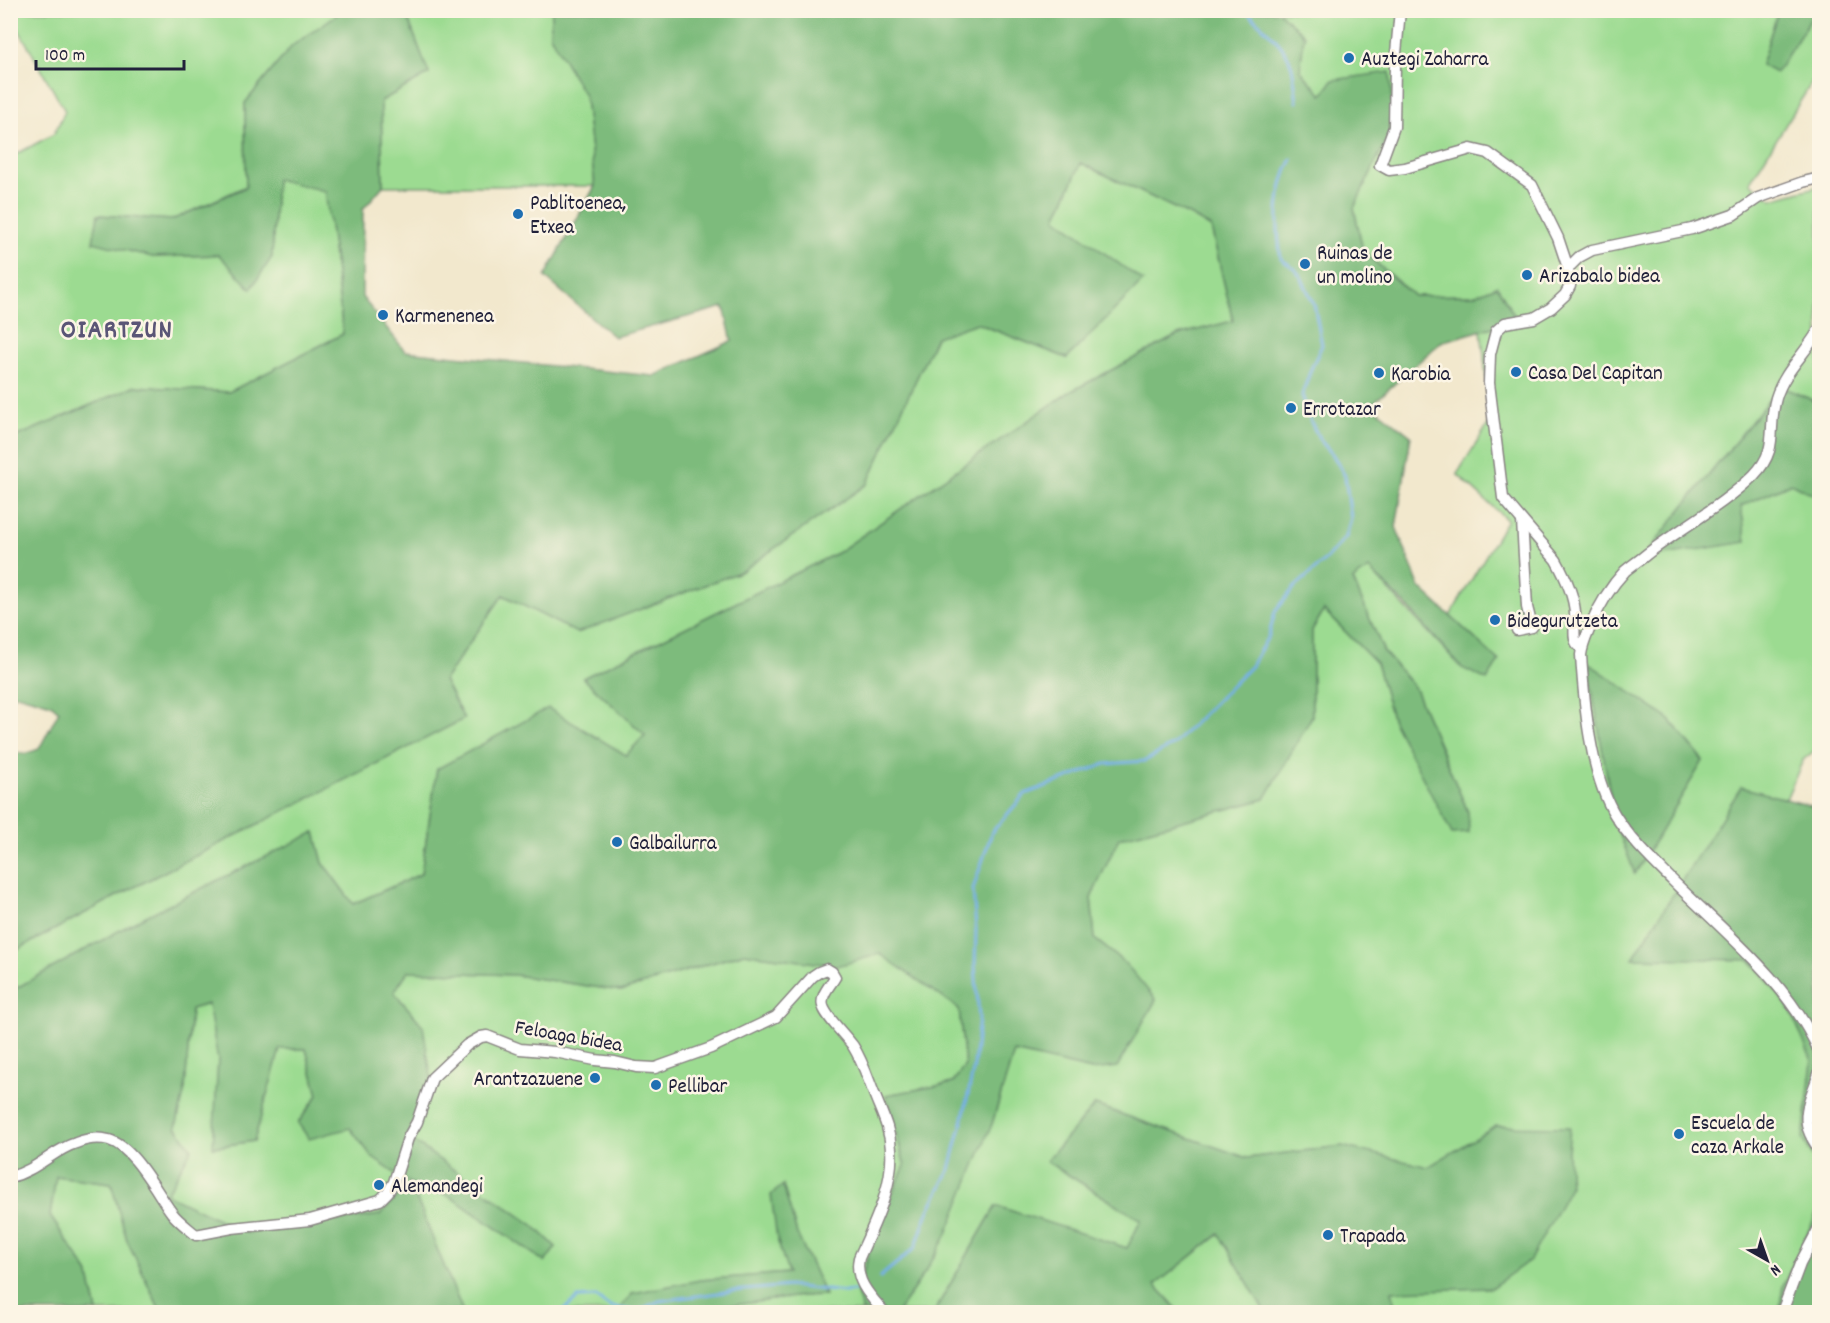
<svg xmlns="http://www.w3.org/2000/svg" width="1830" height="1323" viewBox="0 0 1830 1323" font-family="Dekko,sans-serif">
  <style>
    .green { fill: #9cdb91; stroke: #5f7e66; stroke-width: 1.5; fill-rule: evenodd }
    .forest { fill: #7dbb7b; stroke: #506e5b; stroke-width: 1.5; fill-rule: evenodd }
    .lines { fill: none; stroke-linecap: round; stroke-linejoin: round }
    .stream { stroke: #76b0e6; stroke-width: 3 }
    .minor-casing { stroke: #8a8584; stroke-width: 13 }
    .minor { stroke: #fff; stroke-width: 10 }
    .poi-dot { fill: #1f6fb2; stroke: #fcf5e5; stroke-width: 2 }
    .labels { text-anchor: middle; stroke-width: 5; stroke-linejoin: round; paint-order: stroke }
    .poi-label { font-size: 21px; fill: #22223b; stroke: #fcf5e5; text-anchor: start }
    .street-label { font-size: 21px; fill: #22223b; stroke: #fcf5e5 }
    .district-label { font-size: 27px; font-weight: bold; letter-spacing: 1.5px; fill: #5a5576; stroke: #fcf5e5 }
  </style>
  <rect width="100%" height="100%" fill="#fcf5e5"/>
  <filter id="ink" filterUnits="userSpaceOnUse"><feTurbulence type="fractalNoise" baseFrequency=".0167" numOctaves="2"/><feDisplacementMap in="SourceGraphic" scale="12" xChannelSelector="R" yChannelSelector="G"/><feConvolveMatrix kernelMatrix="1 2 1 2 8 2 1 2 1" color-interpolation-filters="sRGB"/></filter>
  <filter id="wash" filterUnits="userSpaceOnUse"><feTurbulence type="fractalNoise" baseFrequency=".008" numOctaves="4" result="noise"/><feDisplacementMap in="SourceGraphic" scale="24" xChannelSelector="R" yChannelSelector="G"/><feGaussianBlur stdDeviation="1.35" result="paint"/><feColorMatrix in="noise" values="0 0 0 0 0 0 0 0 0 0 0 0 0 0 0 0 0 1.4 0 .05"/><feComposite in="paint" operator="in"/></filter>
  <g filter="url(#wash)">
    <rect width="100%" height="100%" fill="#f2e8cd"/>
    <g class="green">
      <polygon points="11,11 342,11 292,46 245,103 246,186 172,220 98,215 153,257 219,255 272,257 276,178 326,191 343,334 229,392 135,386 11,439 11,157 54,134 65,111 11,16"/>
      <polygon points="405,11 552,11 550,35 585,97 595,186 383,186 381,101 429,74"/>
      <path d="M1278 11H1778L1761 65 1814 11H1819V71L1750 182 1772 199 1819 186V403L1780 386 1649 550 1746 542 1741 506 1791 483 1819 498V747L1803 760 1786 799 1741 788 1749 960 1781 995 1810 1039 1819 1159V1215L1779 1312H1332L1342 1146 1247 1158 1095 1105 1046 1161 1141 1220 1127 1249 996 1206 934 1312H898L927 1269 992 1124 1014 1052 1092 1070 1126 964 1095 939 1091 898 1118 838 1265 798 1312 716V630L1324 610 1376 663 1393 721 1468 812 1414 687 1384 652 1353 580 1369 569 1462 668 1499 661 1450 616 1507 520 1457 474 1491 420 1481 330 1517 320 1497 286 1475 295 1414 296 1363 251 1354 208 1393 126 1322 96 1300 70 1304 35ZM1587 662 1670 720 1703 760 1634 873Z"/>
      <polygon points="1081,163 1191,216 1211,228 1233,321 1178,335 1068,393 837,553 583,678 645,735 626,756 437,769 421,874 353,904 323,863 315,832 11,991 11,953 115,897 464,719 444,680 503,595 577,633 742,571 867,484 936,337 976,323 1067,358 1056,218"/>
      <polygon points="745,953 837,966 880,953 959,1009 965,1065 953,1083 886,1095 905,1166 878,1223 857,1293 863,1312 680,1312 801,1296 825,1295 797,1234 783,1185 777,1239 789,1273 700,1280 620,1309 626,1312 463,1312 410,1183 380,1215 247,1233 165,1194 192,1149 176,1127 185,1089 191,1009 209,1004 218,1060 214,1147 254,1141 280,1049 306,1049 318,1095 298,1123 350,1128 373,1158 410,1183 448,1195 545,1262 556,1247 533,1225 407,1137 423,1026 394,992 408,971 515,975 621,991"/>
      <polygon points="56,1176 111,1183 127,1240 161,1312 97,1312 88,1272 50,1216"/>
      <polygon points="1220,1234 1265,1312 1180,1312 1155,1285"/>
    </g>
    <g class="forest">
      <path d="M552 10 1278 11 1304 35 1300 70 1322 95 1333 80 1390 72 1393 126 1354 208 1363 251 1414 296 1475 295 1497 286 1517 320 1441 342 1371 405 1411 436 1396 527 1420 588 1499 661 1487 680 1462 668 1405 604 1369 569 1353 580 1384 652 1414 687 1468 812 1469 833 1452 834 1393 721 1376 663 1324 610 1312 630V716L1265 799 1119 838 1091 898 1095 939 1126 964 1156 1000 1117 1067 1092 1070 1014 1052 992 1124 946 1236 927 1269 898 1312H863L857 1293 878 1223 905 1166 886 1095 953 1083 965 1065 959 1009 880 954 837 966 744 953 621 991 515 975 408 971 394 992 423 1026 433 1088 407 1137 533 1225 556 1247 545 1262 448 1195 410 1183 463 1312H161L127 1240 111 1183 56 1176 50 1216 88 1272 97 1312H11V991L140 919 315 832 323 863 353 904 421 874 437 769 548 708 626 755 645 735 583 678 837 553 1068 393 1178 335 1233 321 1211 227 1191 216 1081 163 1056 218 1143 281 1067 358 977 323 936 337 867 484 742 571 577 633 503 595 444 680 464 719 115 897 11 953 10 751 25 754 39 749 59 711 51 704 17 694 11 698V439L135 386 229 392 343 334 336 268 325 191 276 179 272 257 251 289 219 255 152 257 93 242 98 215 172 220 246 187 245 103 292 46 342 11H405L429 74 381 101 383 186 363 209 362 297 405 351 654 376 732 341 724 307 614 337 545 277 595 186 585 97 550 35ZM208 1004 218 1060 213 1147 254 1141 280 1049H306L318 1095 298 1123 309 1139 350 1128 373 1158 409 1183 380 1215 247 1233 166 1194 192 1149 176 1127 185 1089 191 1009Z"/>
      <polygon points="1778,11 1816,11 1776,73 1761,65"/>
      <polygon points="1780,386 1819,403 1819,498 1791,483 1741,506 1746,542 1653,557 1649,550"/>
      <polygon points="1587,662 1670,720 1703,761 1635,874 1615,822"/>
      <polygon points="1741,787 1819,808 1819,1167 1803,1139 1812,1061 1790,1009 1751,960 1633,958"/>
      <polygon points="1095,1105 1247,1158 1342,1146 1428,1167 1496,1126 1570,1127 1568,1152 1570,1187 1530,1260 1491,1288 1392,1291 1396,1312 1265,1312 1219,1234 1155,1285 1180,1312 934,1312 996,1206 1127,1248 1141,1220 1046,1161"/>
      <polygon points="783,1185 797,1234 825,1295 801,1296 680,1312 626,1312 619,1309 633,1293 700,1280 788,1273 777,1239 771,1195"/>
      <polygon points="1819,1208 1819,1312 1779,1312 1783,1286"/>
    </g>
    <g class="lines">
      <g class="stream">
        <path d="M1245 10C1260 25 1285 44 1291 64 1295 76 1295 90 1297 102"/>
        <path d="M880 1277 915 1248 928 1212 950 1169 963 1118 974 1066 979 1018 975 966 976 929 973 889 992 832 1025 794 1105 764 1145 761 1174 744 1251 666 1269 635 1275 612 1294 588 1324 561 1346 537 1351 518 1345 476 1333 455 1320 440 1311 422 1302 395 1311 369 1322 345 1314 304 1301 277 1294 268 1281 259C1276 225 1275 190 1292 159"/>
        <polyline points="561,1312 578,1298 596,1297 610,1307 637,1311 659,1301 733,1291 789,1286 845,1292 855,1291"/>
      </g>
    </g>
  </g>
  <g filter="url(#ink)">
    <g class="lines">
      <g class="minor-casing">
        <g id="minor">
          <path d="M1400 10 1395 64 1394 127 1380 165 1389 170 1405 168 1471 149 1488 153 1532 185 1558 238 1568 268 1570 286 1565 295 1551 308 1534 318 1505 323 1496 331 1490 354 1489 383 1503 498 1556 560C1565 576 1574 595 1575 613 1576 625 1570 643 1582 648"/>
          <polyline points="1568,268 1579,257 1592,250 1692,229 1733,215 1758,198 1803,182 1820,178"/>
          <path d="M1820 328C1807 352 1784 371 1776 398 1767 429 1780 448 1754 475 1725 504 1681 528 1647 554 1640 560 1632 565 1625 571 1611 586 1599 606 1591 625 1587 635 1582 645 1581 655 1584 702 1590 774 1615 815 1630 839 1652 860 1672 880 1725 933 1789 982 1820 1053"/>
          <polyline points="1517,630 1532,627 1527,607 1522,521"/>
          <path d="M1820 1071C1815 1087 1804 1107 1807 1124 1808 1134 1815 1143 1820 1151"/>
          <path d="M10 1177C36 1171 53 1150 76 1143 86 1139 98 1137 109 1140 134 1147 157 1193 172 1213 178 1221 188 1228 196 1235L232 1228 310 1220 380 1200 388 1192 394 1182 408 1138 417 1122 432 1078 467 1045 481 1037 487 1036 520 1049 555 1052 595 1060 615 1062 636 1067 655 1068 711 1048 776 1017 813 976 819 972 827 969 832 972 835 977C830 986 820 995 823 1006 826 1017 845 1035 853 1046 863 1062 868 1079 875 1096 882 1114 890 1129 891 1149 894 1186 874 1224 859 1258 854 1280 870 1296 884 1312"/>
          <polyline points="1782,1312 1800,1264 1820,1226"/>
        </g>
      </g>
      <use href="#minor" class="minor"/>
    </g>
  </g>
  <g class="poi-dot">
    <circle cx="1349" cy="58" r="6"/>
    <circle cx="518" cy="214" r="6"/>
    <circle cx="1305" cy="264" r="6"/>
    <circle cx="1527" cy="275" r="6"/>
    <circle cx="383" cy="315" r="6"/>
    <circle cx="1516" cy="372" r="6"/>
    <circle cx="1379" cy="373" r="6"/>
    <circle cx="1291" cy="408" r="6"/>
    <circle cx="1495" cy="620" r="6"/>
    <circle cx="617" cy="842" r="6"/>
    <circle cx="595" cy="1078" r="6"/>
    <circle cx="656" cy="1085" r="6"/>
    <circle cx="1679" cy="1134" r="6"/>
    <circle cx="379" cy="1185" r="6"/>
    <circle cx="1328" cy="1235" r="6"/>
  </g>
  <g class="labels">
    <g class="poi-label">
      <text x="1361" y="65">Auztegi Zaharra</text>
      <text x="530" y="209">Pablitoenea,<tspan x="530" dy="24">Etxea</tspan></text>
      <text x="1317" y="259">Ruinas de<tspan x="1317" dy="24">un molino</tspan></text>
      <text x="1539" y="282">Arizabalo bidea</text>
      <text x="395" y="322">Karmenenea</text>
      <text x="1528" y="379">Casa Del Capitan</text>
      <text x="1391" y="380">Karobia</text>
      <text x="1303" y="415">Errotazar</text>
      <text x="1507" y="627">Bidegurutzeta</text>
      <text x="629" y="849">Galbailurra</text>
      <text x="583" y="1085" text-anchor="end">Arantzazuene</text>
      <text x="668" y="1092">Pellibar</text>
      <text x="1691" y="1129">Escuela de<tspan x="1691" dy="24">caza Arkale</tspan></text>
      <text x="391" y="1192">Alemandegi</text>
      <text x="1340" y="1242">Trapada</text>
    </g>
    <g class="street-label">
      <text transform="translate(569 1035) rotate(10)" y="7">Feloaga bidea</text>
    </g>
    <g class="district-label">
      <text x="117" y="337">OIARTZUN</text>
    </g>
  </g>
  <rect width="1830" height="1323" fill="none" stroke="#fcf5e5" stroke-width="36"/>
  <g transform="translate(1767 1260) rotate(140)" stroke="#fcf5e5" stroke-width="4.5" paint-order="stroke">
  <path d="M0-4.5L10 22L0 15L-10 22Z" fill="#22223b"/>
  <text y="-9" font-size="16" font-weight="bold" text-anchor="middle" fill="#22223b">N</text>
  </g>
  <path d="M36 60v9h148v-9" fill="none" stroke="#22223b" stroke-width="3"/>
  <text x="45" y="60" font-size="18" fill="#22223b" stroke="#fcf5e5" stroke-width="4.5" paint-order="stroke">100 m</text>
</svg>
